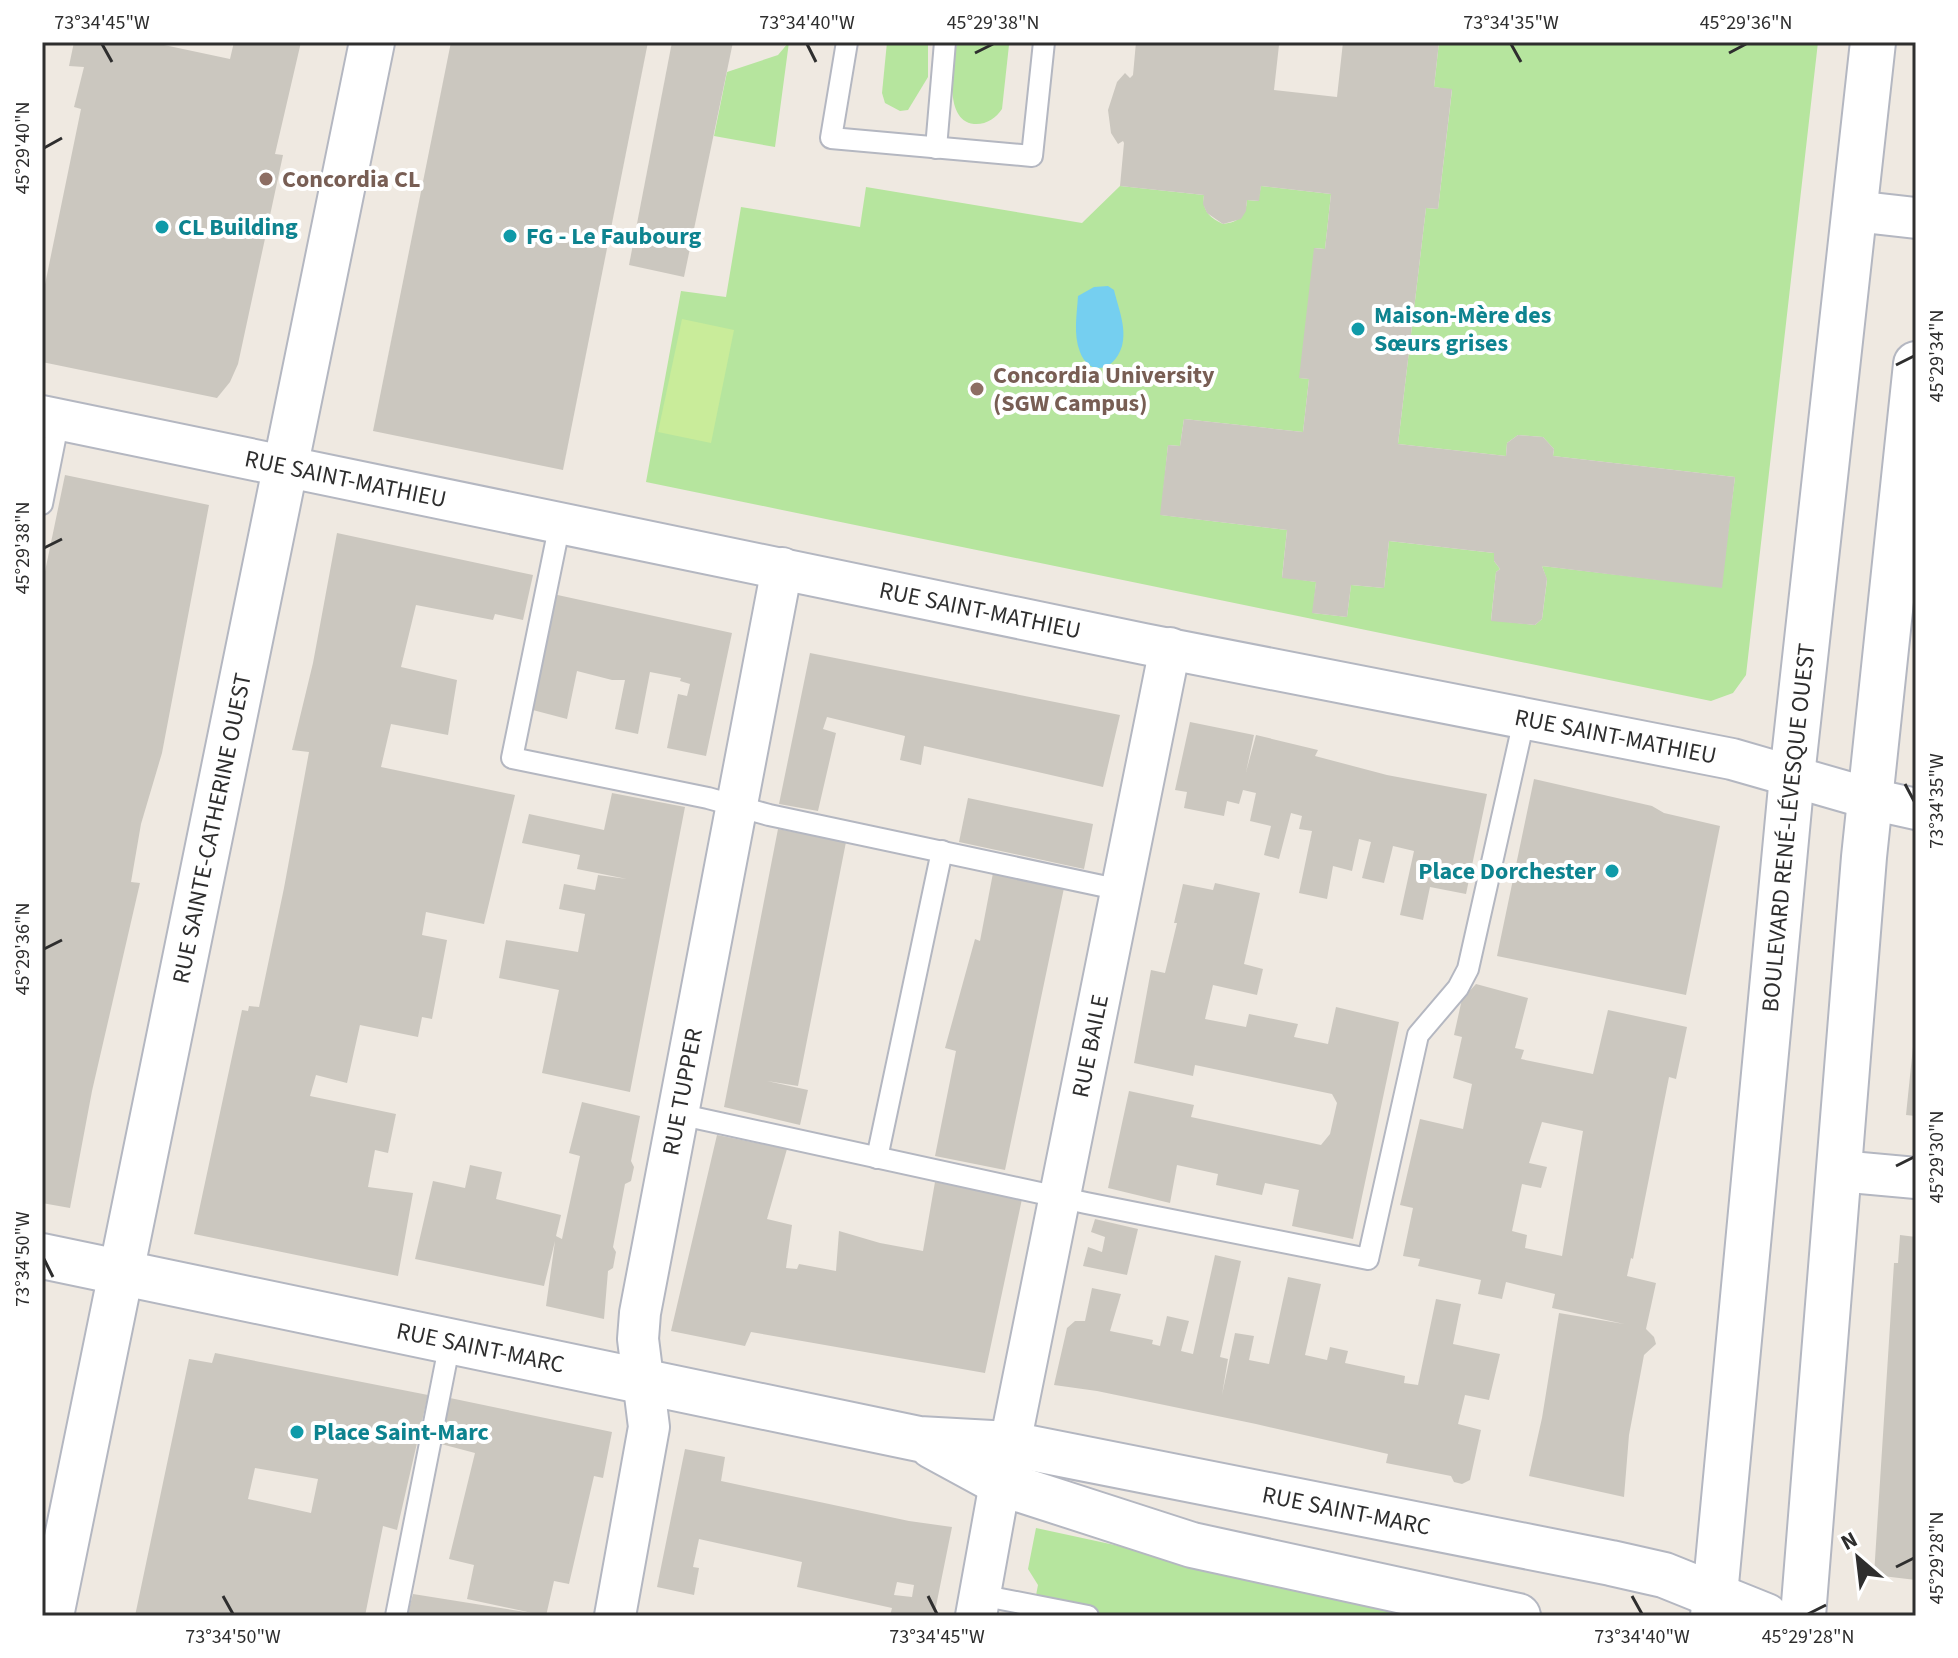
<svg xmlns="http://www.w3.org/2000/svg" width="1958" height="1658" viewBox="0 0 1958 1658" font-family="'Source Sans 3',sans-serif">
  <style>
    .green { fill: #b6e59e }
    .pitch { fill: #c9ec9a }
    .water { fill: #75cff0 }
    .building { fill: #cbc7bf; fill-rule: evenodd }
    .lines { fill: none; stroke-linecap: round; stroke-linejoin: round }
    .service-casing { stroke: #b4b7c1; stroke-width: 24 }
    .minor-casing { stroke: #b4b7c1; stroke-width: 44 }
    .tertiary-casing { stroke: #b4b7c1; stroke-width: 48 }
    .secondary-casing { stroke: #b4b7c1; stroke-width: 48 }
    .service { stroke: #fff; stroke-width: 20 }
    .minor { stroke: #fff; stroke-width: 40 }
    .tertiary { stroke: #fff; stroke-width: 44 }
    .secondary { stroke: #fff; stroke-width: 44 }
    .ticks { fill: none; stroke: #2e2e2e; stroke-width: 3 }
    .education-dot { fill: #8d6e63; stroke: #fff; stroke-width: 3 }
    .culture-dot { fill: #0f9aa8; stroke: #fff; stroke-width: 3 }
    .labels { text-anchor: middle; stroke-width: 8; stroke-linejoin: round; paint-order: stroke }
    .education-label { font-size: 24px; font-weight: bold; fill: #785e54; stroke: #fff; text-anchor: start }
    .culture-label { font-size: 24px; font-weight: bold; fill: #0d838f; stroke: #fff; text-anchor: start }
    .street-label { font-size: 24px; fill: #2e2e2e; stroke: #fff }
    .neatline { fill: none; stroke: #2e2e2e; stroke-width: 3 }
    .ticks-label { font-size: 20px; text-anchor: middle; fill: #2e2e2e }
  </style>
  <rect width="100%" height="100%" fill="#efe9e1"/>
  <g class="green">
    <polygon points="789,42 775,147 714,136 727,72 778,55"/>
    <polygon points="887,42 928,42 928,77 908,110 900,111 885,103 882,93"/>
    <path d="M957 42 1009 45 1002 109C996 118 986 125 974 124 942 120 954 62 957 42Z"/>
    <path d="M1439 42H1818L1746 675 1733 693 1711 701 646 482 681 291 726 297 741 207 860 227 866 187 1082 223 1120 186 1204 195C1202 210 1209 218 1223 224 1239 222 1246 216 1247 200L1258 201 1261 186 1331 194 1325 249 1315 248 1300 378 1309 379 1303 432 1184 419 1180 446 1168 445 1161 515 1287 530 1282 577 1316 582 1313 613 1347 617 1351 585 1384 588 1389 541 1494 553V561L1500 569 1496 572 1491 620 1535 625 1542 619 1547 580 1542 566 1721 587 1735 477 1553 456 1554 449 1543 437 1518 435 1507 443 1506 456 1398 444 1426 208 1438 209 1452 90 1434 87Z"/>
    <polygon points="1036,1528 1444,1616 1032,1616 1038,1585 1028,1569"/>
  </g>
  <polygon class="pitch" points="682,319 734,330 711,443 658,432"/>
  <path class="water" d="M1108 286 1114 290C1118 307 1127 328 1122 346 1115 370 1090 378 1080 352 1073 334 1077 314 1078 296L1094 287Z"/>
  <g class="building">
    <polygon points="74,42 150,42 230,59 234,42 301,42 275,154 283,155 238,364 230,382 217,398 42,362 42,299 81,109 74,107 84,67 69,66"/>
    <polygon points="451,42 648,42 563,470 373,431"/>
    <polygon points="672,42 733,42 684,277 629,265"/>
    <polygon points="1136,42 1270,42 1270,45 1279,45 1274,90 1337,97 1343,42 1439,42 1434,87 1452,89 1438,209 1426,208 1398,444 1506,456 1507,443 1518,435 1543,437 1554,449 1553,456 1735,477 1722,588 1542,566 1547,579 1542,619 1535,625 1491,621 1496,572 1500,569 1494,561 1494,553 1389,541 1384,588 1351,585 1347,617 1312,613 1316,582 1282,578 1287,530 1160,515 1168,445 1180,446 1184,419 1303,432 1309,379 1299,378 1314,248 1325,249 1331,194 1261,186 1259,201 1247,200 1246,211 1241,219 1223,224 1207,213 1203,204 1204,195 1120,186 1124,143 1123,141 1118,144 1111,133 1108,110 1117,82 1125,73 1130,78 1133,75"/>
    <polygon points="65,475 209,505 162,753 141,824 131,882 140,883 92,1091 70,1208 42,1203 42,586"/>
    <polygon points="337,533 533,575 523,620 495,614 493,620 416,605 401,667 457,680 448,735 391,724 381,767 515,795 484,924 426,912 422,935 447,940 432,1019 422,1017 418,1037 360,1025 347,1083 316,1075 310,1096 396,1114 388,1153 375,1150 368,1187 413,1193 398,1276 194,1234 242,1010 248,1011 249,1006 259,1007 284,888 309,752 292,750 313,663"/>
    <polygon points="553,594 732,633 706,756 667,748 678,694 687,696 690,684 680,681 681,678 650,672 638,734 615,729 625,680 612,680 577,671 567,719 529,709"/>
    <polygon points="810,653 1120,715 1103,787 924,746 921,765 900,760 905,736 827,717 823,729 836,733 818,811 779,804"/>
    <polygon points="1190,722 1254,735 1246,772 1256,735 1318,750 1315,756 1387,775 1487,794 1466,894 1430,887 1423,920 1400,915 1414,851 1393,846 1384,883 1362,878 1371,842 1359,839 1352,871 1333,866 1327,899 1299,893 1312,831 1299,829 1302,816 1291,813 1279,859 1264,855 1271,826 1250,821 1256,793 1243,790 1239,804 1227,801 1224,816 1184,808 1187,792 1175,790"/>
    <polygon points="1534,779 1652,806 1664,813 1720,826 1686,995 1497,956"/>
    <polygon points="612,793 685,807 630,1092 542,1073 559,990 499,978 506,940 578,952 585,914 559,909 564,884 595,890 598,875 627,879 577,869 580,855 522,843 529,814 604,830"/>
    <polygon points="968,798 1093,824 1084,869 959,842"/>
    <polygon points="778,829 846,842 798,1086 767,1081 808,1090 800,1125 724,1107"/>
    <polygon points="993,873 1064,888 1005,1170 935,1156 956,1051 945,1048 975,939 980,941"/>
    <polygon points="1215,883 1260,893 1244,964 1263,969 1257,995 1213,985 1205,1019 1246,1027 1249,1014 1298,1024 1294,1037 1328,1044 1336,1007 1399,1022 1353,1239 1292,1226 1299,1190 1265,1183 1262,1195 1216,1185 1218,1174 1177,1165 1170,1203 1108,1188 1129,1091 1194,1105 1191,1117 1321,1145 1330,1134 1337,1103 1332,1094 1195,1065 1193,1076 1134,1063 1151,970 1165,973 1177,923 1174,923 1183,884 1213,890"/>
    <path d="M1476 984 1528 998 1515 1048 1524 1050 1521 1059 1593 1074 1608 1010 1687 1027 1676 1079 1669 1077 1633 1259 1631 1258 1627 1276 1656 1283 1646 1329 1654 1337 1656 1344 1644 1355 1629 1435 1624 1497 1529 1476 1542 1418 1559 1313 1624 1324 1552 1308 1555 1294 1506 1282 1502 1299 1478 1294 1481 1280 1418 1266 1420 1259 1403 1256 1413 1208 1400 1205 1420 1119 1463 1129 1472 1084 1453 1078 1462 1037 1454 1035 1462 999ZM1542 1122 1583 1131 1562 1256 1525 1248 1527 1235 1512 1231 1522 1184 1541 1188 1547 1167 1529 1163Z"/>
    <polygon points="1914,1037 1916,1037 1916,1116 1906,1115"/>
    <polygon points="582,1102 640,1116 631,1161 634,1167 631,1181 625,1184 613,1247 616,1252 613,1268 608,1271 604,1319 546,1306 555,1241 544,1286 415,1259 433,1181 465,1188 470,1165 502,1172 496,1199 561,1215 556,1236 562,1239 580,1156 569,1153"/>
    <polygon points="717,1135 787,1149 767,1219 792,1225 786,1268 797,1269 799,1264 836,1271 839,1231 880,1243 923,1251 935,1182 1022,1199 985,1373 751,1332 745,1346 671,1331"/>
    <polygon points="1095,1219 1138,1229 1127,1275 1083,1266 1088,1247 1102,1252 1105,1237 1091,1232"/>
    <polygon points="1900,1235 1916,1237 1916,1580 1874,1575 1894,1263 1898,1263"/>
    <polygon points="1215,1255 1241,1261 1220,1357 1228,1359 1222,1395 1235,1333 1254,1336 1249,1360 1269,1364 1288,1277 1321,1284 1305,1355 1327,1360 1330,1347 1348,1351 1345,1363 1405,1376 1404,1383 1418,1385 1436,1299 1461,1304 1453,1344 1500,1354 1489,1400 1465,1395 1458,1424 1481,1430 1470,1480 1462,1484 1454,1482 1451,1476 1386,1463 1388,1454 1256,1424 1097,1391 1054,1385 1067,1328 1075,1321 1085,1321 1092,1288 1121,1294 1110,1331 1153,1340 1152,1344 1160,1346 1167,1316 1189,1321 1181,1351 1193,1354"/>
    <path d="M215 1353 428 1395 397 1530 383 1526 365 1616H135L189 1359 212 1363ZM255 1468 318 1479 311 1513 248 1499Z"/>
    <polygon points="450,1398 612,1432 603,1478 594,1476 569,1584 554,1581 546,1616 407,1616 413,1594 532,1613 467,1599 474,1565 449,1559 475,1453 441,1444"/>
    <path d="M685 1449 725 1457 721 1481 909 1521 952 1527 934 1616H890L892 1608 797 1587 802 1562 699 1539 693 1567 699 1568 694 1595 657 1587ZM897 1582 914 1585 912 1597 894 1595Z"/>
  </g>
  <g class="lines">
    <g class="service-casing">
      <g id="service">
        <polyline points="847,42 831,138 1032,156 1044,42"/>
        <polyline points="936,148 945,42"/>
        <polyline points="42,504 59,419"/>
        <polyline points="560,523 512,758 708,798 769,815 1121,890"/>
        <polyline points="678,1114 1086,1203 1368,1259 1418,1035 1458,988 1468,969 1524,720"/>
        <polyline points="877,1158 942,851"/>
        <polyline points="980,1595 1088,1616"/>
        <polyline points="396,1616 450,1342"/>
      </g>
    </g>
    <g class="minor-casing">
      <g id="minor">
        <polyline points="1854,211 1916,218"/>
        <path id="s1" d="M42 416 1144 644 1732 759 1871 799 1916 809"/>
        <polyline points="1839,1171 1916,1178"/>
        <path id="s2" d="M1010 1444 1170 648"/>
        <path id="s3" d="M615 1616 649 1427 638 1339 640 1313 782 568"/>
        <polyline points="976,1616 1000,1483"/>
      </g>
    </g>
    <g class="tertiary-casing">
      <g id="tertiary">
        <path id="s4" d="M42 1256 919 1439 1010 1444 1611 1563 1664 1575 1766 1616"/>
        <polyline points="932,1446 1000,1483 1192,1545 1518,1616"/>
        <path id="s5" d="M51 1616 372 42"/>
      </g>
    </g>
    <g class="secondary-casing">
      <g id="secondary">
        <path id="s6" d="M1713 1616 1792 776 1873 42"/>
        <polyline points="1803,1616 1864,857 1916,364"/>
      </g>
    </g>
    <use href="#service" class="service"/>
    <use href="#minor" class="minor"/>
    <use href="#tertiary" class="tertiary"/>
    <use href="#secondary" class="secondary"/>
  </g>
  <path class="ticks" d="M102 44 112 62M807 44 816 62M1511 44 1521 62M975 53 993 44M1729 53 1746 44M44 148 62 138M1896 365 1914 356M44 548 62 539M1905 784 1914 801M44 949 62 940M1896 1166 1914 1157M44 1259 53 1277M1896 1567 1914 1558M223 1596 233 1614M928 1596 937 1614M1632 1596 1642 1614M1808 1614 1826 1605"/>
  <g class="education-dot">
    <circle cx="266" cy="179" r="8"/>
    <circle cx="977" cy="389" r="8"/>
  </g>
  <g class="culture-dot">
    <circle cx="162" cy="227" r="8"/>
    <circle cx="510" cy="236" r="8"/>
    <circle cx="1358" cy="329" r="8"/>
    <circle cx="1612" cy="871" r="8"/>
    <circle cx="297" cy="1432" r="8"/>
  </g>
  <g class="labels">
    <g class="education-label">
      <text x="282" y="187">Concordia CL</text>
      <text x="993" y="383">Concordia University<tspan x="993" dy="28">(SGW Campus)</tspan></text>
    </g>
    <g class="culture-label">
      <text x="178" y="235">CL Building</text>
      <text x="526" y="244">FG - Le Faubourg</text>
      <text x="1374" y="323">Maison-Mère des<tspan x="1374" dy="28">Sœurs grises</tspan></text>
      <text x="1596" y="879" text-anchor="end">Place Dorchester</text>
      <text x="313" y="1440">Place Saint-Marc</text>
    </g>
    <g class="street-label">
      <text dy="8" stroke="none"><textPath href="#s1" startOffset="310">RUE SAINT-MATHIEU</textPath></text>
      <text dy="8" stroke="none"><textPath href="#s1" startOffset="958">RUE SAINT-MATHIEU</textPath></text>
      <text dy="8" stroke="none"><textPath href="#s1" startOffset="1606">RUE SAINT-MATHIEU</textPath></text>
      <text dy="8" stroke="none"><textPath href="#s5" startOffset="804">RUE SAINTE-CATHERINE OUEST</textPath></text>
      <text dy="8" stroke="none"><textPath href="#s6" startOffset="792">BOULEVARD RENÉ-LÉVESQUE OUEST</textPath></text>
      <text dy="8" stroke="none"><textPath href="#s2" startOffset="406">RUE BAILE</textPath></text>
      <text dy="8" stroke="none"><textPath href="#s3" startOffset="532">RUE TUPPER</textPath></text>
      <text dy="8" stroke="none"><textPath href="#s4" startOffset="448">RUE SAINT-MARC</textPath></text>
      <text dy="8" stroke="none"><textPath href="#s4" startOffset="1330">RUE SAINT-MARC</textPath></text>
    </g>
  </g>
  <rect width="1958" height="1658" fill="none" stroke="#ffffff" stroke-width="88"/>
  <g transform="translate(1858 1558) rotate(332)" stroke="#ffffff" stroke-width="6" paint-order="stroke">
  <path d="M0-6L14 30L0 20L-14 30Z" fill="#2e2e2e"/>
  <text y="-12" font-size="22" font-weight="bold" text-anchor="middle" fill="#2e2e2e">N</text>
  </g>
  <rect x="44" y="44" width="1870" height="1570" class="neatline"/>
  <g class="ticks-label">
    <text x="102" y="29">73°34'45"W</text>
    <text x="807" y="29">73°34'40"W</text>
    <text x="993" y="29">45°29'38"N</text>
    <text x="1511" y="29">73°34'35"W</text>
    <text x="1746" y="29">45°29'36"N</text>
    <text transform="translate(22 148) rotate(-90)" y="7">45°29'40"N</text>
    <text transform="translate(1936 356) rotate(-90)" y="7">45°29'34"N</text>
    <text transform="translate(22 548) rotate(-90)" y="7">45°29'38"N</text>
    <text transform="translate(1936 801) rotate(-90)" y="7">73°34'35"W</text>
    <text transform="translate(22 949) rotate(-90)" y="7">45°29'36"N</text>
    <text transform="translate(1936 1157) rotate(-90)" y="7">45°29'30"N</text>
    <text transform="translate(22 1259) rotate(-90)" y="7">73°34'50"W</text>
    <text transform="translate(1936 1558) rotate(-90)" y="7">45°29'28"N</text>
    <text x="233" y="1643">73°34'50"W</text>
    <text x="937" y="1643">73°34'45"W</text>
    <text x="1642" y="1643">73°34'40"W</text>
    <text x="1808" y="1643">45°29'28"N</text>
  </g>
</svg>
